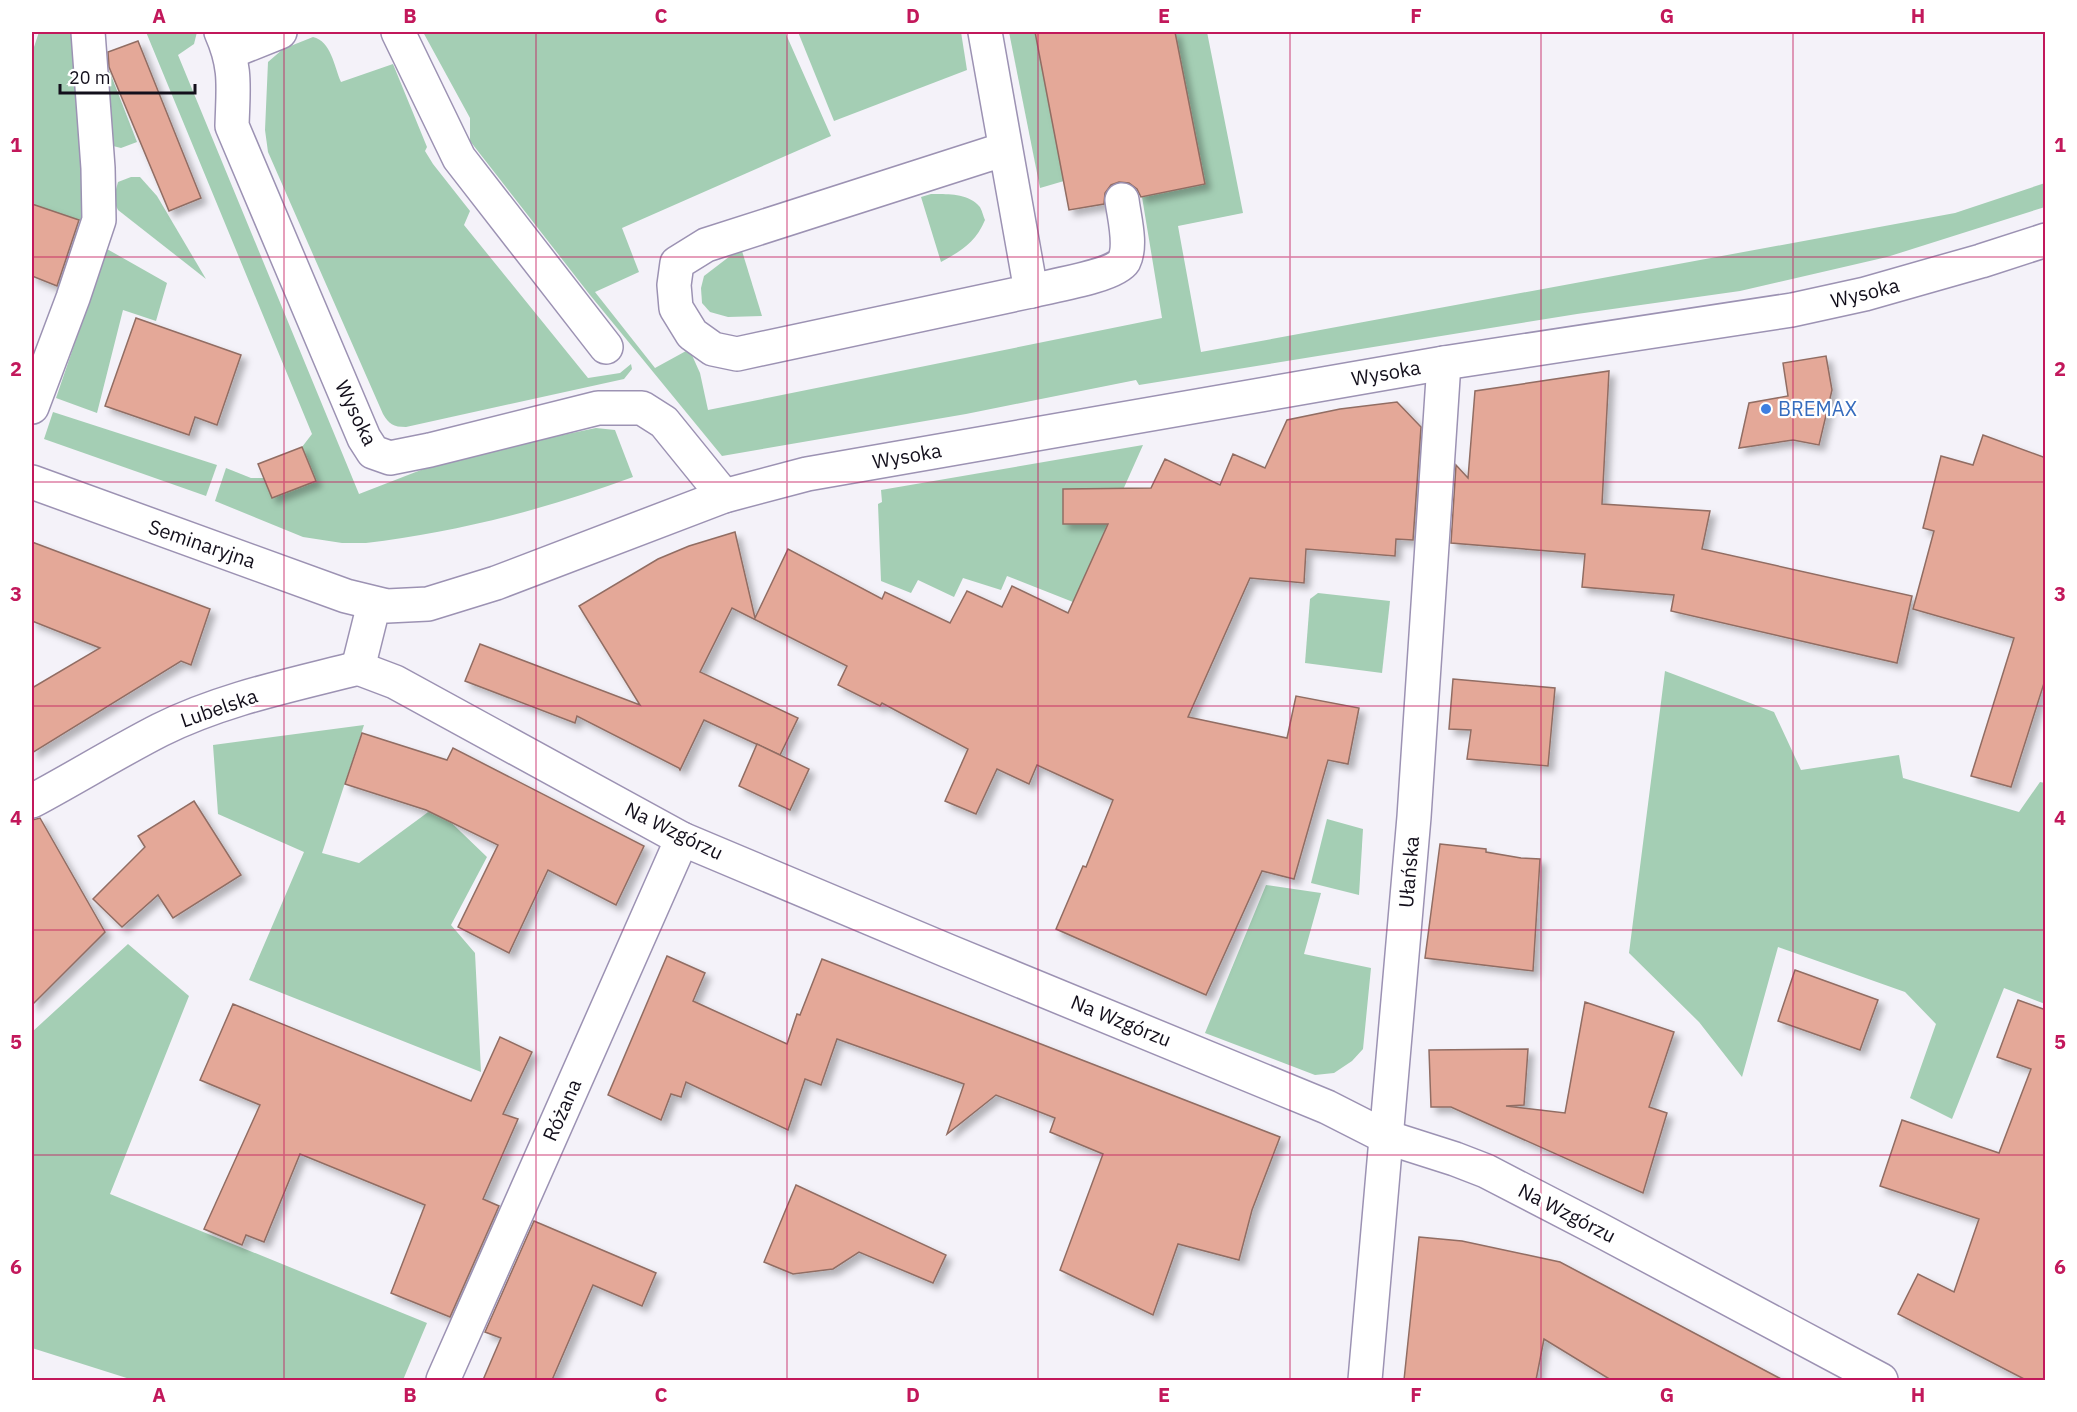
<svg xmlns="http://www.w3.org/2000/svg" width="2077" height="1412" viewBox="0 0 2077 1412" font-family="'IBM Plex Sans',sans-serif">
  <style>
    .green { fill: #a4ceb4 }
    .building { fill: #e4a898; stroke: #916d63; stroke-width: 1.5; filter: url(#shadow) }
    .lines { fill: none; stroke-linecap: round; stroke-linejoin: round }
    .minor-casing { stroke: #9c92b3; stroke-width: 36 }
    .minor { stroke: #fff; stroke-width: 33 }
    .grid { fill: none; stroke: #c2185b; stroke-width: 1.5; stroke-opacity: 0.55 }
    .shop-dot { fill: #3f7fe0; stroke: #fff; stroke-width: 2 }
    .labels { text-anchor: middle; stroke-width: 4.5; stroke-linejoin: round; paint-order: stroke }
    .street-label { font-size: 20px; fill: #130f1b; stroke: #fff }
    .shop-label { font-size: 20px; fill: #366cbe; stroke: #fff; text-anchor: start }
    .neatline { fill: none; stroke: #c2185b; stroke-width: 2 }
    .grid-label { font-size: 20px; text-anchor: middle; font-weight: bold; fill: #c2185b }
  </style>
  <defs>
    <filter id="shadow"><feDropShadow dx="5.5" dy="5.5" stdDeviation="3" flood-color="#0004"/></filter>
  </defs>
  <rect width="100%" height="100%" fill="#f4f2f9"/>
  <g class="green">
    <polygon points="39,32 74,32 83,211 81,221 32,204 32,53"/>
    <path d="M146 32H197L194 44 178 55 359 494 439 463 466 455 596 428 615 430 633 477C547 509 457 532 366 543H342L303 537 215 501 226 468 251 478H264L272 498 316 481 302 447 312 434Z"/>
    <polygon points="423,32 785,32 831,136 622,228 639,272 595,292 655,368 686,351 691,353 700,373 708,410 1162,318 1142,197 1205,184 1175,32 1207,32 1243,213 1178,226 1201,352 1955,213 2045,183 2045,207 1887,257 1740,291 1577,314 1139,385 1136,380 966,414 722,456 590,295 470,141 470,118"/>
    <polygon points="798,32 961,32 967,70 834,121"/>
    <polygon points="1009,32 1035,32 1064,181 1040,188"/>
    <path d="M313 37C331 41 334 66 341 82L393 64 427 147 425 151 433 164 470 211 464 225 588 378 620 373 631 364 632 369 624 379 406 427C393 427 389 424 383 414L268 152 265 130 268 62 283 49Z"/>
    <polygon points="109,70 137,142 121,148 113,146 109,135"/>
    <polygon points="131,177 140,177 157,196 206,279 118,210 113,200 118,182"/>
    <path d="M931 194C946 194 968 193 979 206 982 209 983 216 985 220 976 242 961 251 941 262L921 197Z"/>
    <polygon points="107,249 167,283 156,321 123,310 97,413 56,398"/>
    <polygon points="742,251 762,316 728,317 710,312 702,303 701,288 704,276 734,253"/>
    <polygon points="53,412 217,465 206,496 44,439"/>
    <polygon points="1143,445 1073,602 1007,576 1001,590 963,578 954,597 918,580 911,593 881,581 878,504 882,502 881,490"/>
    <polygon points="1318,593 1390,601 1382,673 1305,663 1310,599"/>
    <polygon points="1665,671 1774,712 1801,770 1899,755 1903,778 2019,812 2040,782 2045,783 2045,1004 2004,988 1952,1119 1910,1098 1936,1024 1905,992 1778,947 1742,1077 1699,1022 1629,953"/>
    <polygon points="364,725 322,853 359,863 435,807 487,857 451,925 475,953 481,1072 249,980 304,852 218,814 213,745"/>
    <polygon points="1327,819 1363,829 1359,895 1311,883"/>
    <polygon points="1266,885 1321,893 1304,954 1371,968 1363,1049 1352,1061 1334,1073 1315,1075 1205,1033"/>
    <polygon points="128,944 189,996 110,1194 427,1323 403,1380 133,1380 32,1348 32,1032"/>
  </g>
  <g class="building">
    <polygon points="1035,32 1175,32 1205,184 1141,197 1137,189 1129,183 1119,182 1111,185 1105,193 1104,204 1069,210"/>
    <polygon points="138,41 201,198 169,211 109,67 108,52"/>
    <polygon points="32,204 79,220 57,286 32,276"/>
    <polygon points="136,318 241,355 217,425 195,417 189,435 105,406"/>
    <polygon points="1826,356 1832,390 1819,445 1793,440 1739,448 1749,403 1788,396 1783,363"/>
    <polygon points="1609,371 1602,504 1710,511 1702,549 1912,596 1897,663 1671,611 1674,595 1582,587 1585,554 1451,543 1456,465 1468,478 1475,391"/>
    <polygon points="1397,402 1421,427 1413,540 1396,539 1395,556 1306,549 1304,583 1250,578 1188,717 1287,738 1296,696 1359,708 1348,764 1328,760 1294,879 1262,871 1206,995 1056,929 1083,866 1086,867 1113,800 1037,765 1029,784 997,769 976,814 945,801 968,749 882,703 880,706 838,685 847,666 732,608 700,672 798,718 780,755 704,720 680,770 679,768 577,716 575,723 465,681 480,644 640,705 579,606 658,559 689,546 735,532 755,618 788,549 882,599 885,592 950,623 967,591 1002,607 1012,586 1068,613 1108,524 1063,524 1063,489 1151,488 1165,459 1220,485 1233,454 1265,468 1287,420 1340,409"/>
    <polygon points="1983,435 2046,458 2046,677 2011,787 1971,776 2014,638 1913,609 1934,531 1923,528 1941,456 1973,465"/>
    <polygon points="302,447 316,481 272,498 258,464"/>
    <polygon points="32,542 210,609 191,665 181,661 32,753 32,688 100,648 32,621"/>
    <polygon points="1453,679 1555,688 1548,766 1467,759 1471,730 1449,729"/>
    <polygon points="362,733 447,760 453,748 644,846 616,905 548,870 509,953 458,927 498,845 426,810 345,784"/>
    <polygon points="757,744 809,769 790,810 739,786"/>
    <polygon points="194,801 241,875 173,918 158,895 122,927 93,899 145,847 138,836"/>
    <polygon points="40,818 105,932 32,1005 32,820"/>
    <polygon points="1440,844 1486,849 1486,852 1521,858 1540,859 1533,971 1425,958"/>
    <polygon points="667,956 705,973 693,1001 787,1044 797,1014 800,1015 822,959 1280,1137 1252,1210 1239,1260 1178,1244 1153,1315 1060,1270 1103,1154 1050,1132 1055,1118 996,1095 947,1134 964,1084 837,1039 821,1085 805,1079 788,1130 686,1082 681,1097 671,1094 661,1120 608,1095"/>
    <polygon points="1795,970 1878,1000 1860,1050 1778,1021"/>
    <polygon points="2018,1000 2046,1010 2046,1380 2026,1380 1898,1314 1918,1274 1954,1292 1979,1219 1880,1186 1902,1120 1999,1153 2031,1069 1997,1057"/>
    <polygon points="1585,1002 1674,1032 1649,1107 1667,1113 1643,1193 1451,1107 1431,1107 1429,1050 1528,1049 1524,1105 1506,1106 1565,1113"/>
    <polygon points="233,1004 471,1101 500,1037 532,1052 503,1114 518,1119 483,1199 499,1206 450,1317 391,1293 425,1205 300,1154 264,1242 246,1235 242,1245 204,1229 260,1105 200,1080"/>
    <polygon points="796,1185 946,1255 933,1283 859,1252 833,1269 793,1274 764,1262"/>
    <polygon points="534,1221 656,1273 642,1306 593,1285 552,1380 483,1380 501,1338 485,1332"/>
    <polygon points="1419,1237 1462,1241 1560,1262 1783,1380 1611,1380 1544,1339 1536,1380 1404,1380"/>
  </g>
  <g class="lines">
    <g class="minor-casing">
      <g id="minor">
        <path d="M221 32C237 68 233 88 232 126L364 438 373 452 390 458 430 450 598 408H642L664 422 724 496"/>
        <polyline points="398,32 459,158 606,347"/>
        <polyline points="985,32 1031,291 737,354 713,349 692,334 676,308 674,285 677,263 706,245 1005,149"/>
        <polyline points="230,52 280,32"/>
        <path d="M1031 291C1050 286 1115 276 1124 261 1132 245 1124 217 1122 200"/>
        <polyline points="32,407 73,298 99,220 98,168 88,32"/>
        <polyline points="32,482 346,596 387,606 428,604 496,583 724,496 807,474 1444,363 1792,310 1865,294 1981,261 2046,240"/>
        <polyline points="358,668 395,682 682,839 948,951 1327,1107 1386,1137 1455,1159 1486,1171 1598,1229 1881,1380"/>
        <polyline points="358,668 374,604"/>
        <path d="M32 801C75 778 117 752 160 730 222 699 292 685 358 668"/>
        <polyline points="443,1380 682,839"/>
        <polyline points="1365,1380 1414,817 1444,363"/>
      </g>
    </g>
    <use href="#minor" class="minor"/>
  </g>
  <path class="grid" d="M284 32V1380M536 32V1380M787 32V1380M1038 32V1380M1290 32V1380M1541 32V1380M1793 32V1380M32 257H2046M32 482H2046M32 706H2046M32 930H2046M32 1155H2046"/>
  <circle class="shop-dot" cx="1766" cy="409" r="6"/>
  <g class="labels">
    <g class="street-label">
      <text transform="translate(1865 293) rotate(-14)" y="7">Wysoka</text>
      <text transform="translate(1386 373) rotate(-10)" y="7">Wysoka</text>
      <text transform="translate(356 413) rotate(64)" y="7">Wysoka</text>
      <text transform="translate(907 456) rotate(-10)" y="7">Wysoka</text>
      <text transform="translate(202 544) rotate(19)" y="7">Seminaryjna</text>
      <text transform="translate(219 708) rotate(-19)" y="7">Lubelska</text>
      <text transform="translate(674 831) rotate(26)" y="7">Na Wzgórzu</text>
      <text transform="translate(1409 872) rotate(-85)" y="7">Ułańska</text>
      <text transform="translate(1121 1021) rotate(22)" y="7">Na Wzgórzu</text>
      <text transform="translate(562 1110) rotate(-66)" y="7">Różana</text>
      <text transform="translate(1567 1213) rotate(27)" y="7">Na Wzgórzu</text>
    </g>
    <g class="shop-label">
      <text x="1778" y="416">BREMAX</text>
    </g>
  </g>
  <rect width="2077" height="1412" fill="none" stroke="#ffffff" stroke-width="66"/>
  <path d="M60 84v9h135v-9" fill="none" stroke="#130f1b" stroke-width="3"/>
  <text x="69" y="84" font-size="18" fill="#130f1b" stroke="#ffffff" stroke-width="4.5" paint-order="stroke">20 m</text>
  <rect x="33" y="33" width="2011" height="1346" class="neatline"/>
  <g class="grid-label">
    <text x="159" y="23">A</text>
    <text x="410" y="23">B</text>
    <text x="661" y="23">C</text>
    <text x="913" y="23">D</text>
    <text x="1164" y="23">E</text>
    <text x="1416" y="23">F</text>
    <text x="1667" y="23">G</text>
    <text x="1918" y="23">H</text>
    <text x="16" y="152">1</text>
    <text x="2060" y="152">1</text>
    <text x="16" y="376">2</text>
    <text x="2060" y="376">2</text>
    <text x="16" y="601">3</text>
    <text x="2060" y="601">3</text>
    <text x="16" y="825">4</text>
    <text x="2060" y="825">4</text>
    <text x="16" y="1049">5</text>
    <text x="2060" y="1049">5</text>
    <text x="16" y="1274">6</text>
    <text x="2060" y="1274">6</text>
    <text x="159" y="1402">A</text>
    <text x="410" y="1402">B</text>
    <text x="661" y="1402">C</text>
    <text x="913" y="1402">D</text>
    <text x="1164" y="1402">E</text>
    <text x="1416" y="1402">F</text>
    <text x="1667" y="1402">G</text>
    <text x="1918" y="1402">H</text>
  </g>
</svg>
